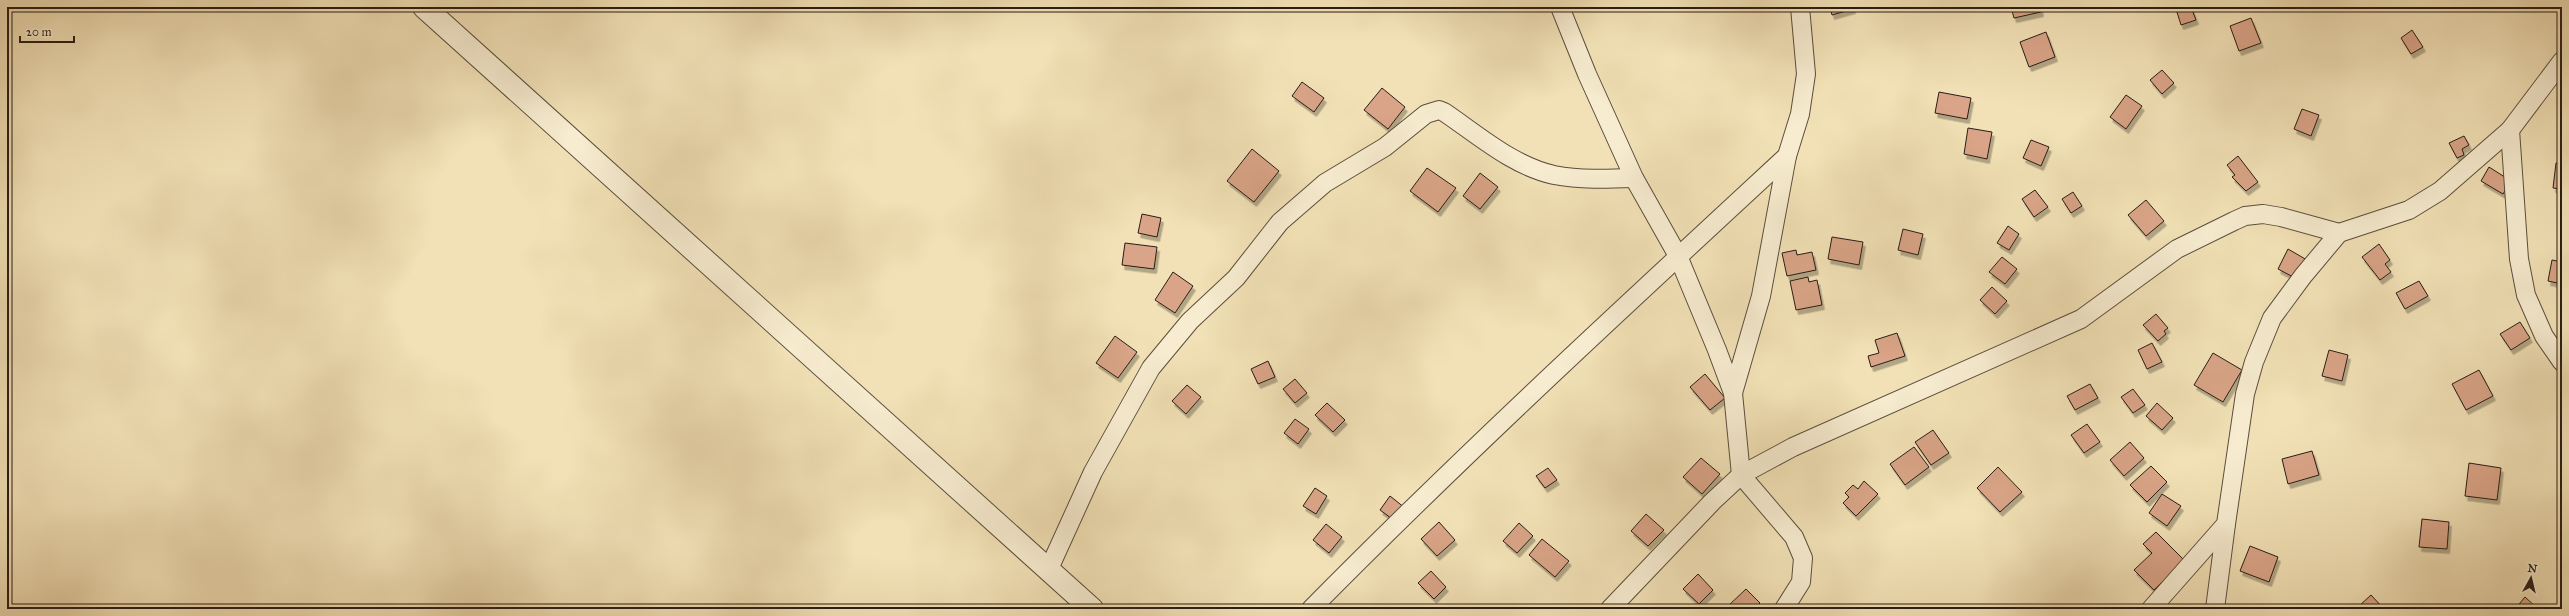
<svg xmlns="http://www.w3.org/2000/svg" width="2569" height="616" viewBox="0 0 2569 616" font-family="'IM FELL Great Primer',serif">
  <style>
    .building { fill: #d9a487; stroke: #291d15; filter: url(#shadow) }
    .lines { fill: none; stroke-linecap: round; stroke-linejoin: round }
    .minor-casing { stroke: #5b4e3d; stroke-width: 20 }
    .tertiary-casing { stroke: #5b4e3d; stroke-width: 24 }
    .minor { stroke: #f7ecd0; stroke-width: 18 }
    .tertiary { stroke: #f7ecd0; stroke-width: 22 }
  </style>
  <defs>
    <filter id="shadow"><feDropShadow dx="2.5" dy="4.5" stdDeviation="0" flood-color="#0004"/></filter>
  </defs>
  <rect width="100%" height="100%" fill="#f2e1b6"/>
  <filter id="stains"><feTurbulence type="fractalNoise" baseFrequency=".005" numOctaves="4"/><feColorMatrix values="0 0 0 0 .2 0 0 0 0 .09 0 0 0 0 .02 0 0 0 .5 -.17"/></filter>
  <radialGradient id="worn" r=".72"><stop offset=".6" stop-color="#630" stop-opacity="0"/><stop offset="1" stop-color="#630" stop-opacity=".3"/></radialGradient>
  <g class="building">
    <polygon points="1830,7 1853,7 1853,9 1832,15"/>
    <polygon points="2011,7 2040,7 2041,12 2014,18"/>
    <polygon points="2182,7 2191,7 2196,20 2181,25 2176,9"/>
    <polygon points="2251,18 2261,43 2239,51 2230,26"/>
    <polygon points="2412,30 2423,47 2411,54 2401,38"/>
    <polygon points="2046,32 2055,57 2029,67 2020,42"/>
    <polygon points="2162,70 2174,83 2162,94 2150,80"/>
    <polygon points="1302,82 1324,98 1314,112 1292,96"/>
    <polygon points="1382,88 1405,107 1388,129 1364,110"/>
    <polygon points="1939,92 1971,98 1967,119 1935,113"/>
    <polygon points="2126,95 2142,106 2126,129 2110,117"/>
    <polygon points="2302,109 2319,115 2311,136 2294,129"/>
    <polygon points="1968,128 1992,132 1987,159 1964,154"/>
    <polygon points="2464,136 2469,145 2462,149 2464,155 2457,158 2449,143"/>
    <polygon points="2031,140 2049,147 2041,166 2023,158"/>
    <polygon points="1252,149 1279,171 1254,202 1227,181"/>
    <polygon points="2238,156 2258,182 2246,191 2232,177 2235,175 2227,165"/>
    <polygon points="2556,163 2562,164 2562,189 2553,188"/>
    <polygon points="2489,167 2511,181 2503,194 2481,181"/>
    <polygon points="1427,168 1456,188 1438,212 1410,191"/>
    <polygon points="1480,173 1498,187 1480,209 1463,196"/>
    <polygon points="2035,190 2048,207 2034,217 2022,199"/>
    <polygon points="2073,192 2082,206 2071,213 2062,199"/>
    <polygon points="2146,200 2164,221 2146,236 2128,215"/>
    <polygon points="1142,214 1161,218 1157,237 1138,233"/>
    <polygon points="2008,226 2019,234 2009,250 1997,243"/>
    <polygon points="1903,229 1923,234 1918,255 1898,250"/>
    <polygon points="1832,237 1863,242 1859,265 1828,259"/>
    <polygon points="1125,243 1157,247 1154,269 1122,265"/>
    <polygon points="2379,244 2390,260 2385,264 2391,272 2380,280 2362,257"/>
    <polygon points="2288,249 2307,260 2297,279 2278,269"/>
    <polygon points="1796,250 1797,255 1812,252 1816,270 1787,276 1782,253"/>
    <polygon points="2002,257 2017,269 2005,284 1989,272"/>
    <polygon points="2552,260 2562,262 2562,284 2548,281"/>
    <polygon points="1173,272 1193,286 1175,313 1155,300"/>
    <polygon points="1808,277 1809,282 1817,280 1822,305 1796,310 1790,281"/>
    <polygon points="2419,281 2428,296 2405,309 2396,293"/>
    <polygon points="1992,287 2007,301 1995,314 1980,300"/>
    <polygon points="2156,314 2168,328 2164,331 2166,334 2158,341 2143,325"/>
    <polygon points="2520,322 2530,338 2511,350 2500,334"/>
    <polygon points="1897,333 1905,356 1871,367 1868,356 1879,353 1875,340"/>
    <polygon points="1115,336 1137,352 1118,378 1096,363"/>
    <polygon points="2152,343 2162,362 2147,369 2138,350"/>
    <polygon points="2329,350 2348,355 2342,381 2322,376"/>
    <polygon points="2213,353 2242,370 2223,402 2194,385"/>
    <polygon points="1268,361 1275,377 1258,384 1251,369"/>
    <polygon points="2479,370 2493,396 2466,410 2452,384"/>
    <polygon points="1705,374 1725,398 1710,410 1690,387"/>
    <polygon points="1295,379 1307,393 1295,403 1283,389"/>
    <polygon points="2090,384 2098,398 2075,410 2067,396"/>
    <polygon points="1187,385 1201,397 1186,414 1172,401"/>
    <polygon points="2133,389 2145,405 2133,413 2121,397"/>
    <polygon points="1327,403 1345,420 1333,432 1315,415"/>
    <polygon points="2157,403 2173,418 2162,430 2146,416"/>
    <polygon points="1295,419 1309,429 1298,444 1284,433"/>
    <polygon points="2087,424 2100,442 2084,453 2071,435"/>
    <polygon points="1933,430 1949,453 1931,465 1915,442"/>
    <polygon points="2130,442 2144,458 2124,476 2110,460"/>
    <polygon points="1914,447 1929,467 1905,485 1890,464"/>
    <polygon points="2312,451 2319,475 2288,484 2282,459"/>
    <polygon points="1701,458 1720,474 1702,494 1683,477"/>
    <polygon points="2469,463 2501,468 2497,500 2465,496"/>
    <polygon points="2151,466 2167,482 2147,502 2130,485"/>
    <polygon points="1998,467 2022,492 2000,512 1977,488"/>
    <polygon points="1548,468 1557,480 1545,488 1536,476"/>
    <polygon points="1864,481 1878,494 1856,516 1843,503 1849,497 1845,493 1853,485 1858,489"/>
    <polygon points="1315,488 1327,496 1316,514 1303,506"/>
    <polygon points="2162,494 2181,506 2167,526 2149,513"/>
    <polygon points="1390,496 1405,508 1395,521 1380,510"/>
    <polygon points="1646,514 1664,530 1648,546 1631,531"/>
    <polygon points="2422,519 2449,522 2447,549 2419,547"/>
    <polygon points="1439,522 1455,540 1437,556 1421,539"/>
    <polygon points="1519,523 1533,536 1517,553 1503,541"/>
    <polygon points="1326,524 1342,537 1329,553 1313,540"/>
    <polygon points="2156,532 2184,560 2154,590 2134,570 2152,553 2143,544"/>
    <polygon points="1542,539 1569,561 1555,577 1529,555"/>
    <polygon points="2250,546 2278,557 2269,582 2240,571"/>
    <polygon points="1431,571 1446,587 1434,599 1418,583"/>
    <polygon points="1698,574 1713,590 1699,604 1683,589"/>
    <polygon points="1746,589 1760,603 1754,609 1731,609 1728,606"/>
    <polygon points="2371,595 2384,609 2361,609 2359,606"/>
    <polygon points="2525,597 2538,609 2515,609"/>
  </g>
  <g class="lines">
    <g class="minor-casing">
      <g id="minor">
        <polyline points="1560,7 1587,74 1634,178 1678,256 1717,350 1733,393 1741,475 1794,537 1803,558 1801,582 1784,609"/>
        <polyline points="2510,130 2519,259 2526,295 2544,336 2562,362"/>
        <polyline points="1733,393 1761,296 1787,156 1800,114 1806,74 1800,7"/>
        <path d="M1048 571 1093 472 1151 368 1190 321 1236 278 1280 222 1325 183 1385 147 1426 114 1439 110 1444 112C1478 135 1513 166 1554 175 1580 180 1607 179 1634 178"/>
        <path d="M1311 609C1465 453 1626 305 1787 156"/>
        <polyline points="1610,609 1712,502 1741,475 1793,447 2081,319 2177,249 2234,221 2245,216 2263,214 2281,217 2339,233 2409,210 2440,191 2510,130 2562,61"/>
        <polyline points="2151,609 2226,524 2245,394 2254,362 2272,318 2303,276 2339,233"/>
        <polyline points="2215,609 2226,524"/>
      </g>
    </g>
    <g class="tertiary-casing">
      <polyline id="tertiary" points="424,7 1092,609"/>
    </g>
    <use href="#minor" class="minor"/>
    <use href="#tertiary" class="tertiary"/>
  </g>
  <rect width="2569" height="616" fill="none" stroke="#f2e1b6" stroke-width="24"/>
  <rect x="8" y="8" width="2553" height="600" fill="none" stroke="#291d15" stroke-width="2"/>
  <rect x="12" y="12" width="2545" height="592" fill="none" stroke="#291d15"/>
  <g transform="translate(2531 578) rotate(8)" stroke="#f7ecd0" stroke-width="3" paint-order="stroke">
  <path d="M0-3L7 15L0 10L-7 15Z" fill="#291d15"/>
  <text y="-6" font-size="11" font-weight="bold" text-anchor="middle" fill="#291d15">N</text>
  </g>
  <path d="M20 36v6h54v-6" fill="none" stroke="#291d15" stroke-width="2"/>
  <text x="26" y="36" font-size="12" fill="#291d15" stroke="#f7ecd0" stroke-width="3" paint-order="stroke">20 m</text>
  <rect width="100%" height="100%" filter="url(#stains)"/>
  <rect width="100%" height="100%" fill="url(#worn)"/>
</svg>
